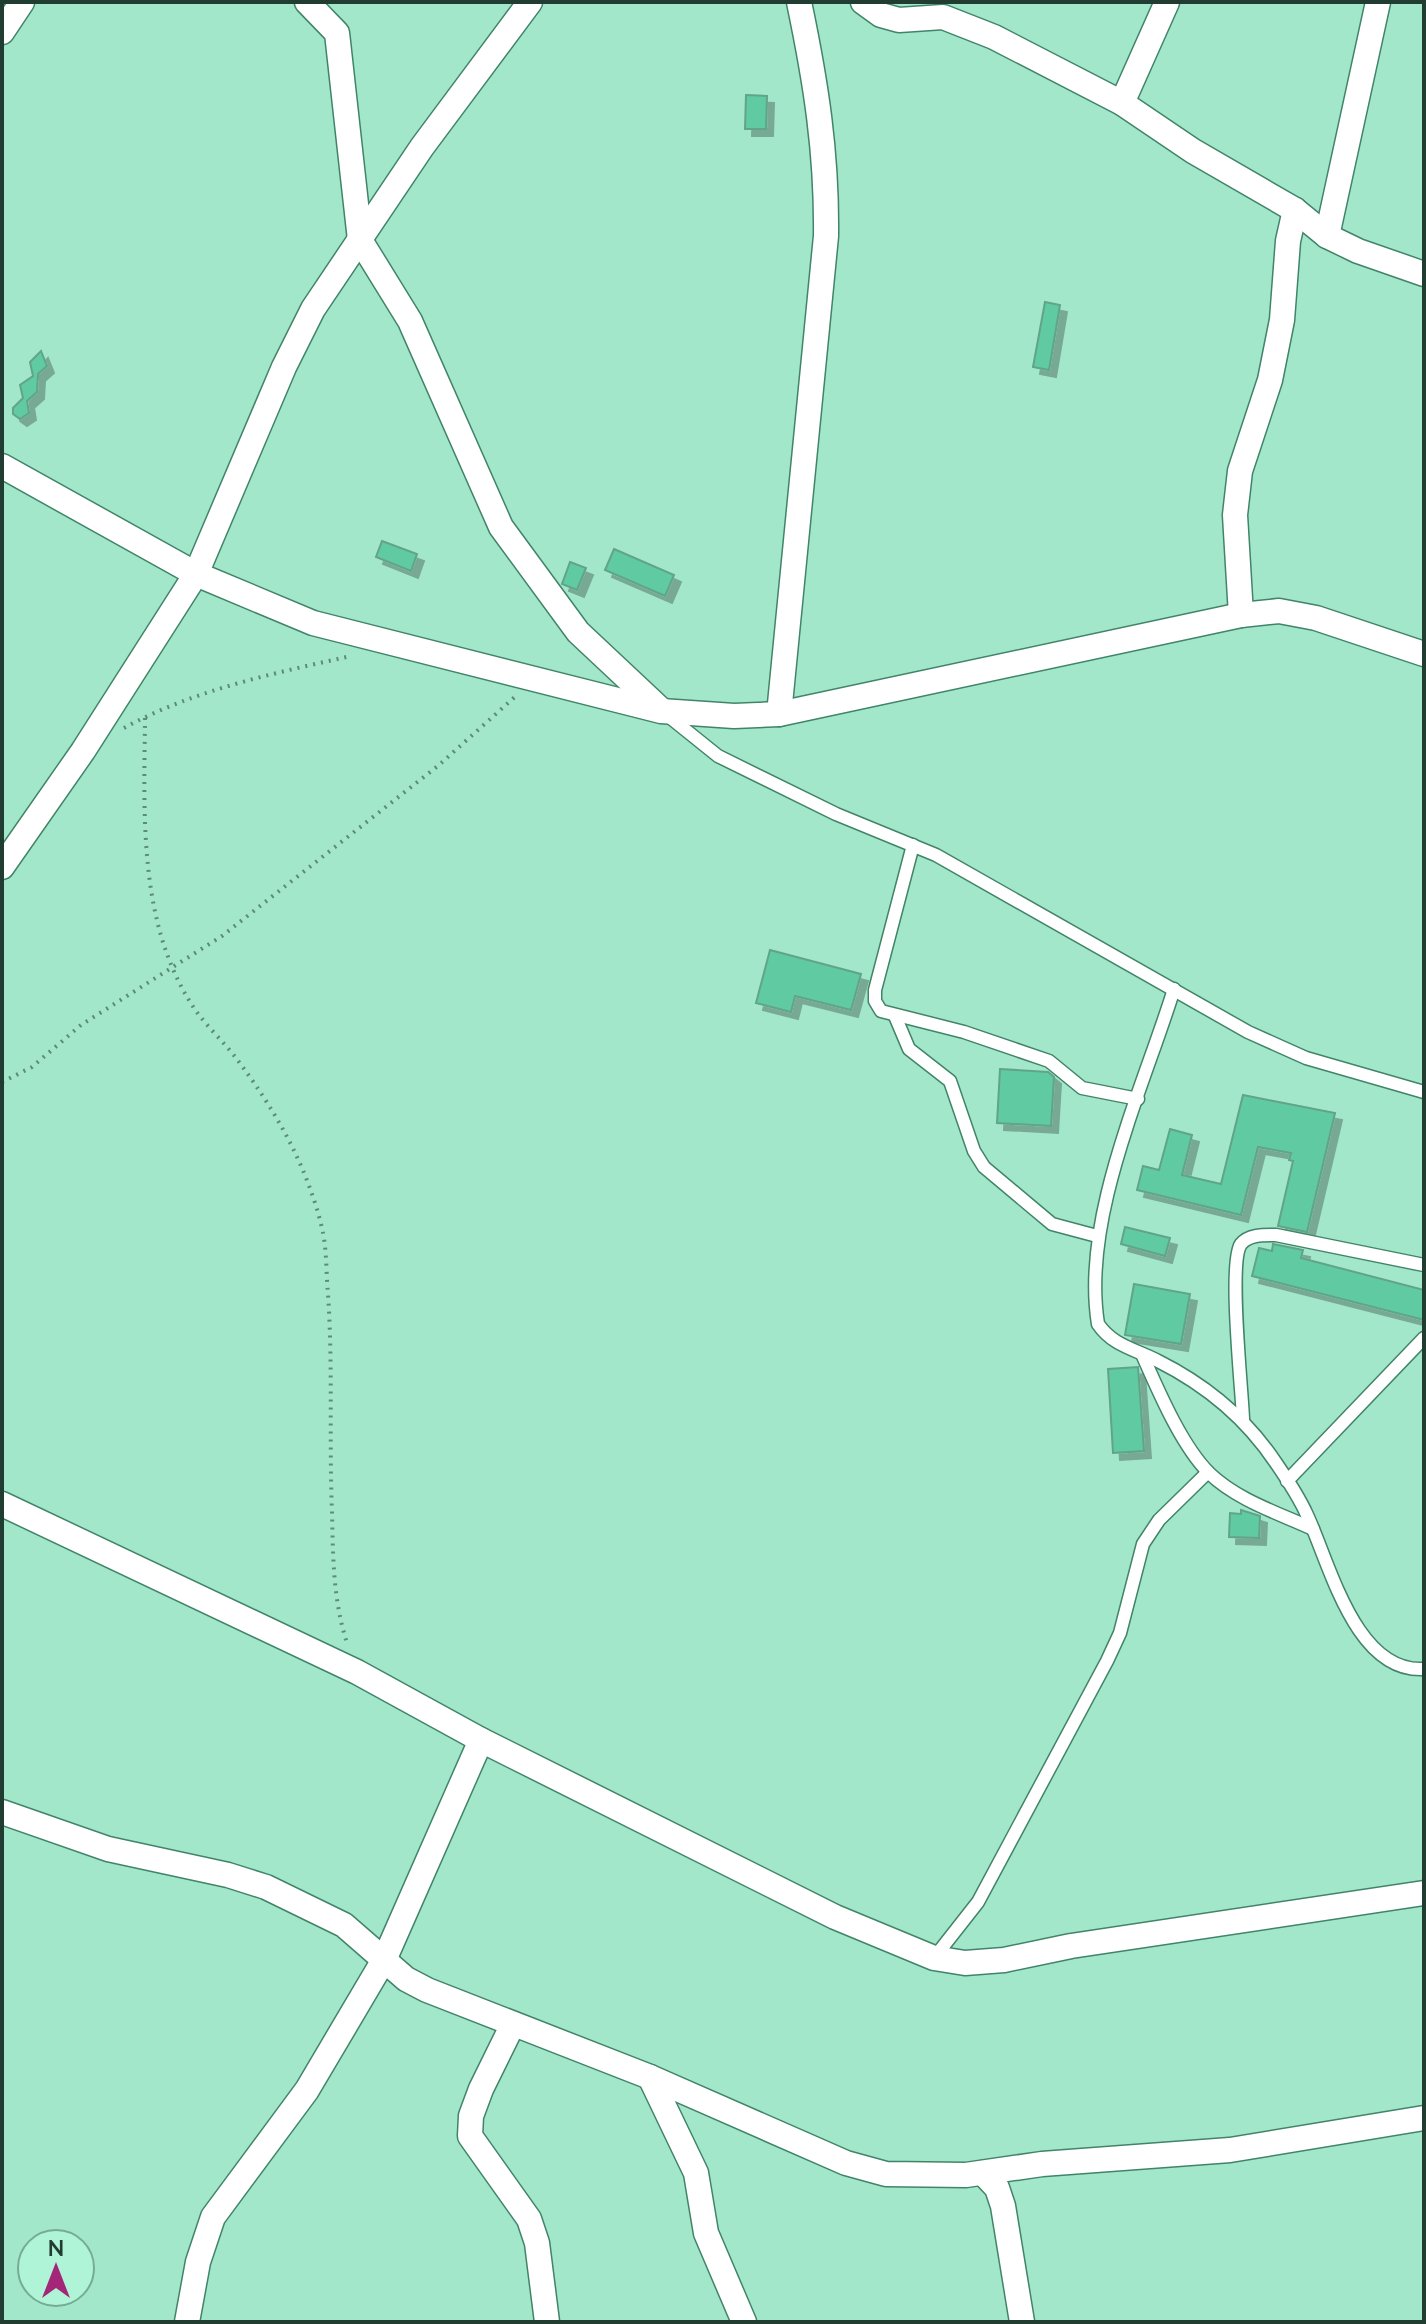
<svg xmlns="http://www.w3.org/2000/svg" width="1426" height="2324" viewBox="0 0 1426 2324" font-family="'Nunito Sans',sans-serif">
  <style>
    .building { fill: #61caa2; stroke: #61a489; stroke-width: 2; filter: url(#shadow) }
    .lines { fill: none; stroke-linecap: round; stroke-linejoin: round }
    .lane-casing { stroke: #41846a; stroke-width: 15 }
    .street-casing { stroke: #41846a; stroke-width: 27 }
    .path { stroke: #5d8b78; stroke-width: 4; stroke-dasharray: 2 6; stroke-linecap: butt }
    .lane { stroke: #fff; stroke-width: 12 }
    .street { stroke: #fff; stroke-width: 24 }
  </style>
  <defs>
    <filter id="shadow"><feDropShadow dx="7" dy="7" stdDeviation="0" flood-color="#0004"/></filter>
  </defs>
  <rect width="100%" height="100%" fill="#a3e7ca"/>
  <g class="building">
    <polygon points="746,95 767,96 766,129 745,129"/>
    <polygon points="1045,302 1060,305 1049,370 1033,367"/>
    <polygon points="41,351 47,366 38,374 37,392 27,401 29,413 20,419 13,414 13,408 23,398 20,385 33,376 30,362"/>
    <polygon points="382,541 417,554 411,571 376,557"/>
    <polygon points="614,549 674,575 665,596 605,570"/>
    <polygon points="570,562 586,568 577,590 562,584"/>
    <polygon points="770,950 861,974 851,1010 795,996 791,1012 756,1003"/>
    <polygon points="1000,1069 1048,1072 1054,1077 1051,1126 997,1123"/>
    <polygon points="1243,1095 1335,1113 1307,1232 1278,1226 1293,1161 1289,1160 1291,1153 1258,1147 1241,1215 1137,1190 1143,1166 1159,1170 1170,1129 1192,1135 1182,1175 1221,1184"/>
    <polygon points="1125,1227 1170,1238 1165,1256 1121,1244"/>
    <polygon points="1273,1244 1303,1250 1301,1258 1424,1290 1424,1320 1252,1276 1259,1248 1272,1251"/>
    <polygon points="1134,1284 1190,1294 1181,1344 1125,1335"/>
    <polygon points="1138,1367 1144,1451 1113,1453 1108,1369"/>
    <polygon points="1241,1510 1260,1516 1259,1538 1229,1537 1230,1513 1241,1514"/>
  </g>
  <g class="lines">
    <g class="lane-casing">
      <g id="lane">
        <polyline points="667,715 718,756 836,814 936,855 1248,1032 1306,1058 1424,1092"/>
        <polyline points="913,845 875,990 875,1001 881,1011 964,1032 1049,1061 1082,1088 1138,1099"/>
        <path d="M1174 989C1143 1089 1081 1219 1098 1324 1113 1346 1135 1349 1158 1361 1206 1385 1246 1418 1276 1463 1287 1479 1299 1497 1307 1515 1330 1564 1355 1673 1424 1669"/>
        <polyline points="895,1016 909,1049 950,1081 974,1151 984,1167 1052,1224 1097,1236"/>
        <path d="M1142 1354C1158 1390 1181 1445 1209 1473 1237 1500 1278 1513 1313 1529"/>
        <path d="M1243 1419C1242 1390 1228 1262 1241 1244 1249 1234 1264 1235 1276 1235L1424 1265"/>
        <polyline points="1287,1481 1424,1338"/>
        <polyline points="934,1958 978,1902 1107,1661 1120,1633 1143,1544 1159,1520 1208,1472"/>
      </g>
    </g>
    <g class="street-casing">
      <g id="street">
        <polyline points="307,2 337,33 360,240 410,321 501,527 578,632 659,708"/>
        <polyline points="863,2 881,15 899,20 943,17 994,37 1122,103 1193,151 1295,210 1327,236 1358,251 1424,274"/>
        <polyline points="2,32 22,2"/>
        <polyline points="1122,103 1167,2"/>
        <polyline points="1327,236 1378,2"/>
        <polyline points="2,466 196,574 313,623 661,711 734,716 779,714 1241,615 1279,611 1316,618 1424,654"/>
        <polyline points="1241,615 1235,515 1240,471 1270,380 1282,320 1288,241 1295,210"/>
        <path d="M779 714 826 236C827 153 816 83 799 2"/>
        <polyline points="2,867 83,751 196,574 284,367 313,309 422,147 530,2"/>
        <polyline points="2,1504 357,1672 481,1740 835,1917 934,1958 965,1963 1004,1960 1071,1946 1424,1893"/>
        <polyline points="2,1812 108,1849 228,1875 266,1887 344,1925 406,1979 427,1990 650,2077 846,2163 886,2174 966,2175 1042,2164 1230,2150 1424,2118"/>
        <polyline points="513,2024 481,2089 471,2116 470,2136 529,2219 537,2243 547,2322"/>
        <polyline points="650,2077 696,2173 706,2233 744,2322"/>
        <polyline points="983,2173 997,2188 1003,2206 1022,2322"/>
        <polyline points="187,2322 198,2262 213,2217 307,2090 385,1958 481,1740"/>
      </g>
    </g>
    <g class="path">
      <path d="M145 718C144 816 138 927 196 1011 209 1029 226 1044 239 1062 277 1113 307 1166 322 1228 327 1249 326 1273 328 1294 333 1367 329 1439 332 1512 333 1557 333 1600 347 1643"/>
      <path d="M124 728C193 690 275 673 351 656"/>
      <polyline points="2,1082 32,1067 81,1025 222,936 439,765 517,695"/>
    </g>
    <use href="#lane" class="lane"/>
    <use href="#street" class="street"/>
  </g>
  <rect width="1426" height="2324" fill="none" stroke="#213d32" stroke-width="8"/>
  <g transform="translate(56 2268)"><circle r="38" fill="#aff4d7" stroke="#76ab95" stroke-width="2"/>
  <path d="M0-6L14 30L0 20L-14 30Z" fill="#a42678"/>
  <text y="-12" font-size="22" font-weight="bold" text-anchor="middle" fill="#213d32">N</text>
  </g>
</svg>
